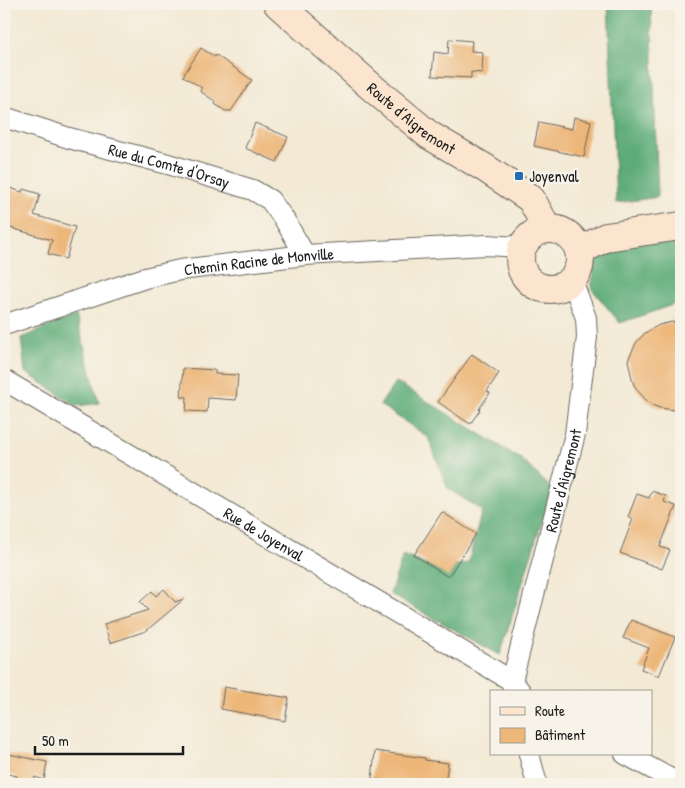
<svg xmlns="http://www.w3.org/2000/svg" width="685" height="788" viewBox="0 0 685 788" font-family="'Patrick Hand',sans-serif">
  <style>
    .forest { fill: #5dac78; stroke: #3c644a }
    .building { fill: #edb77a }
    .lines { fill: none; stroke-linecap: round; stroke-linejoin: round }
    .street-casing { stroke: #67645c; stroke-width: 22 }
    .secondary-casing { stroke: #67645c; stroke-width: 30 }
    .street { stroke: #fff; stroke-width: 20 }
    .secondary { stroke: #fce5cf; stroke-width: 28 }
    .poi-dot { fill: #1f6fb2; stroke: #f7f3e8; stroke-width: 2 }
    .labels { text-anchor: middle; stroke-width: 5; stroke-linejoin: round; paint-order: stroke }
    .street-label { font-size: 16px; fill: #1c1c1c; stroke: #f7f3e8 }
    .poi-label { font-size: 16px; fill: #1c1c1c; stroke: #f7f3e8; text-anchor: start }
  </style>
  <rect width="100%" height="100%" fill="#f7f3e8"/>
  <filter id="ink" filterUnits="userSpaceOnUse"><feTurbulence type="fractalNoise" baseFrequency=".02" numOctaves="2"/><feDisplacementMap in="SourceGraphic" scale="10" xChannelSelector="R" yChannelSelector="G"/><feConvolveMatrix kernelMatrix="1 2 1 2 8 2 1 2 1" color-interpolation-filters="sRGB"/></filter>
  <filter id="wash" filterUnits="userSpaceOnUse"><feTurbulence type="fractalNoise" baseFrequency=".0096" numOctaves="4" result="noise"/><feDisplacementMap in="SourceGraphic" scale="20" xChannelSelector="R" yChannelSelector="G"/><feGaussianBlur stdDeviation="1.12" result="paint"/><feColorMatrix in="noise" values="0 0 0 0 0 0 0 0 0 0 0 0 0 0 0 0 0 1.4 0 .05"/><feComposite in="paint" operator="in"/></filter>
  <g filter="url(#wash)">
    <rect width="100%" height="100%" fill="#f3e9d4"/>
    <g class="forest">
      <polygon points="608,4 651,4 658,197 616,203"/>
      <polygon points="681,230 681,304 678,303 620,323 591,288 596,245"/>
      <polygon points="76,315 99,403 77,406 25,372 21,338"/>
      <polygon points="396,382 521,459 552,489 500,655 390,594 403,555 436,569 468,563 482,510 448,489 428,437 380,405"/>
    </g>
    <g id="blocks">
      <g class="building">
        <polygon points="449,39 472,41 471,51 483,52 482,73 471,72 471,78 432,76 434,52 448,54"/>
        <polygon points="201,48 215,57 216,55 252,80 231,111 225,111 215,104 216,102 200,91 202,88 183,76"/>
        <polygon points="574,117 591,121 584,157 534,146 539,122 572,129"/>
        <polygon points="255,123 288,137 277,162 245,148"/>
        <polygon points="4,186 22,192 23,189 40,194 34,215 75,227 66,259 48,254 52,240 4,226"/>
        <polygon points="672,322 681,323 681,411 660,408 652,405 646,400 638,391 634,385 632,379 628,360 636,343 645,333 659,325"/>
        <polygon points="472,354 499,373 487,391 490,393 479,409 480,410 470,424 438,402"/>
        <polygon points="183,368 215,370 215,374 238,375 236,400 208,398 207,412 186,411 187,397 181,397"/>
        <polygon points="652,491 666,496 664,502 676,506 660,547 670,550 662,569 620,553 633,519 628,517 637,494 649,498"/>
        <polygon points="442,512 476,534 448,577 414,555"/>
        <polygon points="164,589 175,602 184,599 146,631 110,643 104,624 148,610 140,602 152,591 156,596"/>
        <polygon points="631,620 675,637 659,676 641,669 649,648 623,638"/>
        <polygon points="224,687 289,698 285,721 221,709"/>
        <polygon points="375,751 425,758 425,760 448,763 445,784 422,782 422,784 406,784 372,779"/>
        <polygon points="4,753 47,762 44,780 35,777 33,784 15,784 17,776 4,773"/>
      </g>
    </g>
  </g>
  <g filter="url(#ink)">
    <use href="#blocks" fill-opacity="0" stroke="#67645c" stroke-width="1"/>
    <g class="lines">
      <g class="street-casing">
        <g id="street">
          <path id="s1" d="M4 117 69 138 168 164 253 190 270 200 284 219 305 255"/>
          <path id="s2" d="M4 325 145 278 180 270 305 255 486 245 522 247"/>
          <path id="s3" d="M4 380 512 681 521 692"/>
          <path id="s4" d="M513 692 512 681 575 434 587 337 586 318 572 280"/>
          <polyline points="529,754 537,784"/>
          <polyline points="625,754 680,784"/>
        </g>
      </g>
      <g class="secondary-casing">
        <g id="secondary">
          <path id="s5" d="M278 4 375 90 429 135 485 168 531 199 547 228"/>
          <circle cx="550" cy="259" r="30"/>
          <polyline points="580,251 606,237 681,226"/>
        </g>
      </g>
      <use href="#street" class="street"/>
      <use href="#secondary" class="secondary"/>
    </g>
  </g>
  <rect class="poi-dot" x="514" y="171" width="10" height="10" rx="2.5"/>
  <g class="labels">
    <g class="street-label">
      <text dy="6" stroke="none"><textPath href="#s5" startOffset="176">Route d’Aigremont</textPath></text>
      <text dy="6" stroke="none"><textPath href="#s1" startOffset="172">Rue du Comte d'Orsay</textPath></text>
      <text dy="6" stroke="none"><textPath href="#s2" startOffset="264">Chemin Racine de Monville</textPath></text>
      <text dy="6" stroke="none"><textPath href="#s4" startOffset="218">Route d'Aigremont</textPath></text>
      <text dy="6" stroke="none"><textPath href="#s3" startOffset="302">Rue de Joyenval</textPath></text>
    </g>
    <g class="poi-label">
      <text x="529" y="182">Joyenval</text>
    </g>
  </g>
  <rect width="685" height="788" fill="none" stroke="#f7f3e8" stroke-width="20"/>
  <rect x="490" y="690" width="162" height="65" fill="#f7f3e8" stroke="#9f9d96"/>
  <rect x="500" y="707" width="25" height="8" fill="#fce5cf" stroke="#9f9d96"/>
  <text x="535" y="716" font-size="15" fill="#1c1c1c">Route</text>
  <rect x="500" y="728" width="25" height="15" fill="#edb77a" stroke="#9f9d96"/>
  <text x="535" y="740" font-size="15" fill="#1c1c1c">Bâtiment</text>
  <path d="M35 746v8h148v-8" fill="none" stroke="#1c1c1c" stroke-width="2.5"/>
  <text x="42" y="746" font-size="15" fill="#1c1c1c" stroke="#f7f3e8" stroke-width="4" paint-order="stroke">50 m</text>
</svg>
